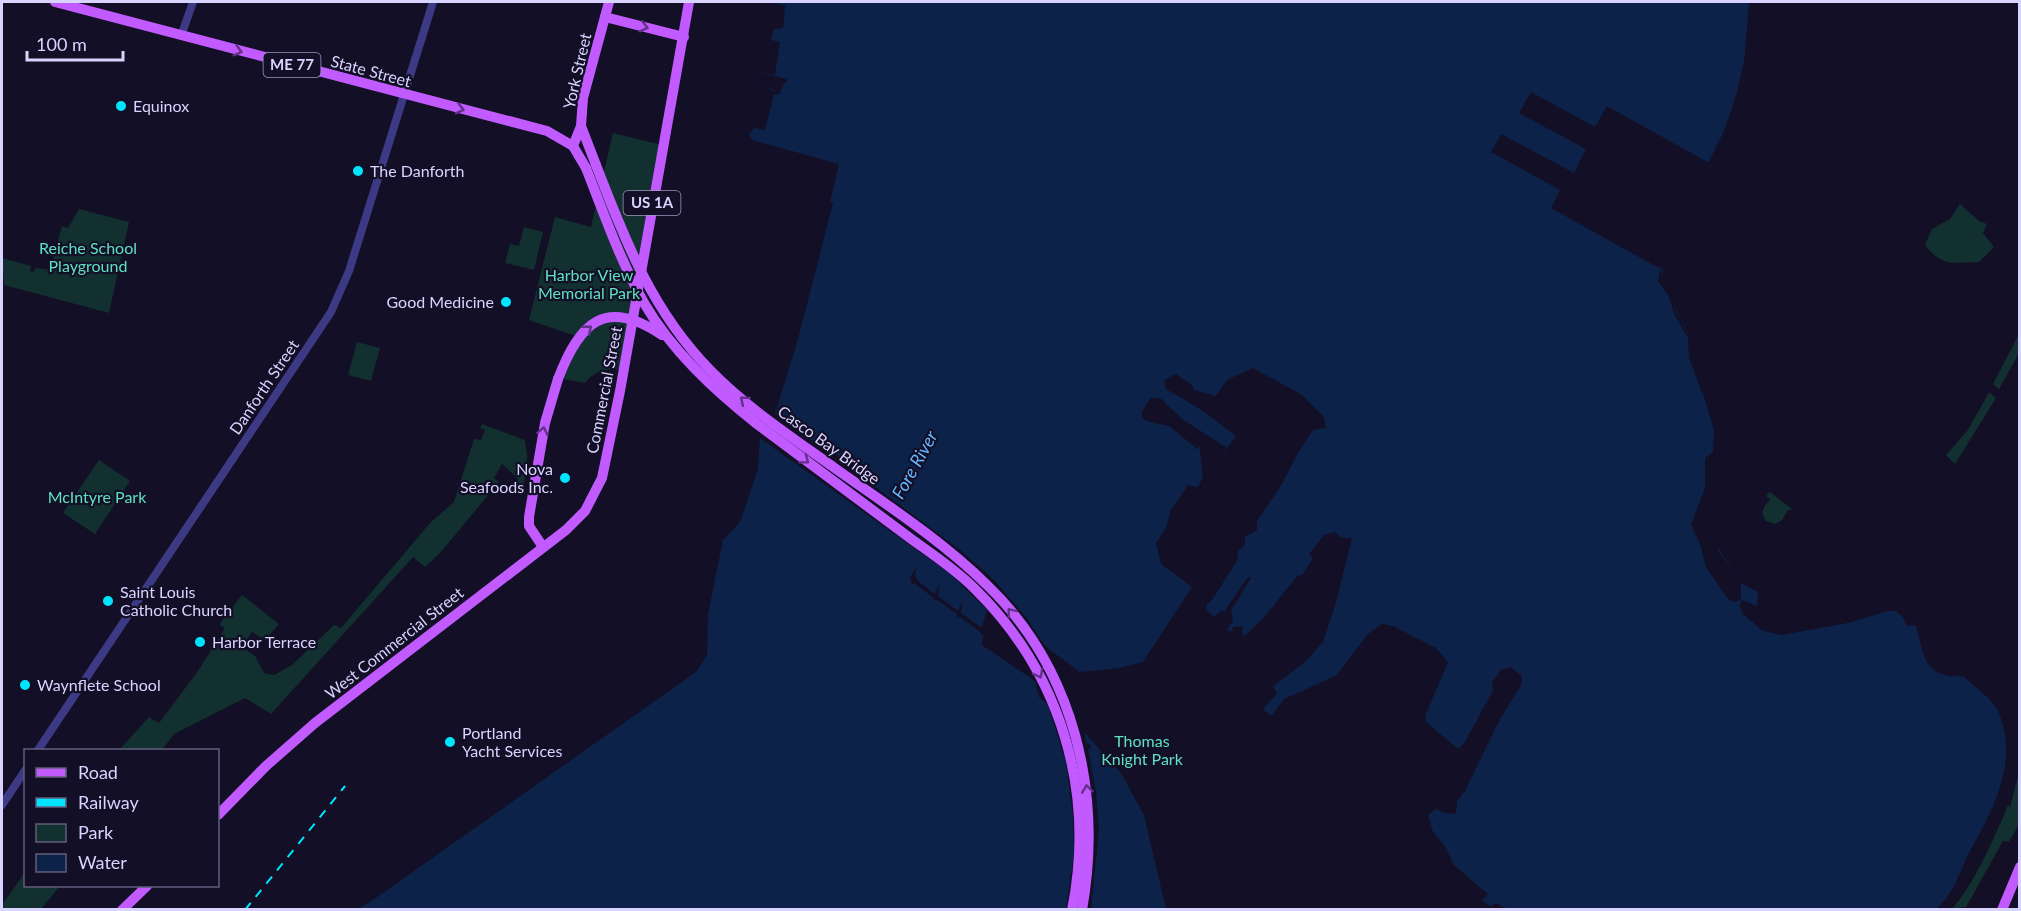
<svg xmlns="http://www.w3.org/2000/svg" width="2021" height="911" viewBox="0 0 2021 911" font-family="Lato,sans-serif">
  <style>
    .green { fill: #12302f }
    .water { fill: #0c2248 }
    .pier { fill: #130f26 }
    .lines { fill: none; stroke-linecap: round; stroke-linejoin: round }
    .minor { stroke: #3d3a85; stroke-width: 8 }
    .major { stroke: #c25bff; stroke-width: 10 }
    .rail { stroke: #00e5ff; stroke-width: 2; stroke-dasharray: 9 8; stroke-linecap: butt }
    .major-bridge { stroke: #c25bff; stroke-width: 10 }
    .oneway { stroke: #623188 }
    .poi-dot { fill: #00e5ff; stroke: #130f26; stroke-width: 2 }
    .labels { text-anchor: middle; stroke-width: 4.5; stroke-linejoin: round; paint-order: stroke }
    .shield { fill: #130f26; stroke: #9e99be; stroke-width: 1.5 }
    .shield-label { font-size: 15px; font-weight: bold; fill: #d9d4ff }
    .street-label { font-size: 16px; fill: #d9d4ff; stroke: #130f26 }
    .poi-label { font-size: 16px; fill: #d9d4ff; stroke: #130f26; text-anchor: start }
    .park-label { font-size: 16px; fill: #5fe0c0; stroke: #130f26 }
    .water-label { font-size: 18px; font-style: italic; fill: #62b6ff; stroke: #130f26 }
  </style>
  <rect width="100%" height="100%" fill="#130f26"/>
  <g class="green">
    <path d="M613 133 662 145 623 370C608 368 595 370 585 383L563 379 582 338 529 320 555 217 591 227Z"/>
    <path d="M1960 204 1979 221 1987 224 1983 233 1994 247 1979 262C1955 263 1941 267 1925 245L1932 229 1950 219Z"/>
    <polygon points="79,209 129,222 109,313 4,285 2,258 31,266 30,271 34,272 35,268 53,270 55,264 52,263 62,226 68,228"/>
    <polygon points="524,227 543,232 534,270 505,263 510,244 519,246"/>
    <polygon points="2019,334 2019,353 1999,389 1993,384"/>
    <polygon points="357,342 380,348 371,381 348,375"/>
    <polygon points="1989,392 1996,398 1955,464 1946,455 1968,430"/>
    <polygon points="482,424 525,440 527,456 523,495 517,478 502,464 494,478 499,482 441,552 425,567 413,557 271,714 245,698 174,734 162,750 119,750 149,717 159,723 198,671 225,628 220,625 221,622 242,595 279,624 265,640 252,632 242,647 255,656 264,673 274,675 292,665 334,625 341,628 430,523 454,502 474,439 481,440 485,430 480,428"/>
    <polygon points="99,460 130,481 95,534 63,513"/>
    <path d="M1770 492 1793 510H1788L1782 520 1775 524 1766 521C1759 512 1764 507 1770 499L1766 496Z"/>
    <path d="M2019 772V824L2009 842 2003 841 1966 907 1952 909C1974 884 1995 837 2008 805L2010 807Z"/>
    <polygon points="25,872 26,886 60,886 41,909 2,909 2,905"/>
  </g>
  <path class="water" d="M768 2H1749L1744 62 1736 96 1724 131 1657 266 1663 270 1662 281 1693 343V360L1714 430 1713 452 1707 465 1708 489 1700 520 1741 583 1758 592 1757 606 1771 619 1790 621 1901 606C1932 624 1906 681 1963 676 1973 685 1988 696 1996 707 2021 757 1995 807 1970 851 1959 872 1954 895 1936 909L1509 910 1496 903 1491 906C1465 892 1450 871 1442 844L1435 841 1424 818 1429 809 1439 806 1452 809 1515 682 1513 675 1499 684 1461 753 1421 720 1444 661 1384 630 1372 637 1338 680 1335 676 1284 699 1271 716 1263 709 1277 693 1270 683 1298 662 1319 641 1340 549 1331 539 1299 583 1244 638 1233 641 1203 607 1244 534 1250 533 1253 519 1308 422 1247 381 1235 380 1216 396 1190 389 1176 380 1172 385 1239 431 1224 453 1158 407 1154 412 1199 444 1203 478 1161 544 1167 564 1195 586 1147 661 1119 668 1080 672 1046 647 1002 590 985 617 980 633 1028 670 1121 773 1144 815 1166 909 356 910 370 902 696 672 707 655 708 614 723 540 740 522 758 469 760 438 775 414 798 339 833 203 830 202 839 164 752 140 749 135 754 128 765 130 775 91 752 85 754 71 775 75 780 42 771 40 774 29 783 28 785 5Z"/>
  <g class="pier">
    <polygon points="754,71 787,79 787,82 784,83 779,95 774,94 775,90 752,85"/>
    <polygon points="1531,92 1595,127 1607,106 1709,163 1657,267 1551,208 1560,190 1491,152 1501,134 1574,173 1586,149 1519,113"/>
    <polygon points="1660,268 1676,311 1693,343 1703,395 1689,358 1688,338 1674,314 1669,297 1658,281"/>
    <polygon points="1253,368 1302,395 1324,417 1326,428 1313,430 1299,451 1282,484 1257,521 1257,530 1245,537 1245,545 1238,551 1237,561 1212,600 1206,605 1207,610 1214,617 1222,610 1224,612 1248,577 1251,578 1231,611 1233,620 1227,630 1233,632 1232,627 1242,626 1243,637 1263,619 1297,576 1302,575 1313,559 1309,554 1324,535 1335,532 1342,538 1352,538 1336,602 1323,642 1306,661 1272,687 1268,682 1300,657 1316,639 1338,549 1328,543 1281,607 1245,641 1234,644 1202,608 1219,571 1241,533 1251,527 1250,517 1304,428 1305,423 1299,417 1247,383 1233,383 1218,397 1216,396 1227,380"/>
    <polygon points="1176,374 1192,385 1195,392 1175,384 1240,429 1236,436 1202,410 1166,389 1164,380"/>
    <polygon points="1150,398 1160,398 1182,419 1227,448 1222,453 1159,411 1165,419 1200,443 1197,449 1169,426 1146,421 1142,418 1142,412"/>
    <polygon points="772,412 813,442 819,442 838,456 847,467 850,462 858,467 855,472 959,549 994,580 1026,617 1050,654 1002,595 991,614 985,617 987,610 949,573 757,436"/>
    <polygon points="1713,452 1709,465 1710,490 1703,517 1714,518 1721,528 1723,535 1718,550 1741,583 1741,600 1733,602 1727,598 1706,567 1700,544 1691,525 1705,488 1705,458"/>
    <polygon points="1188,485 1202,488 1164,546 1170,562 1195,580 1198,585 1196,591 1150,660 1141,665 1192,587 1161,564 1156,543 1166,528 1171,510"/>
    <polygon points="917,566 915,576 920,583 935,594 940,583 938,596 958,611 963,600 961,613 983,629 982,633 960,617 957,618 957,614 937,600 934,601 934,598 914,583 912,584 910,578"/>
    <polygon points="1742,600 1757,606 1771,619 1790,621 1897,603 1904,605 1911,616 1914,615 1918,625 1907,626 1903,617 1896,611 1888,611 1848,623 1782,635 1763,631 1743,614 1740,606"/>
    <polygon points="1382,624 1393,626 1436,648 1448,662 1425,716 1426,722 1458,749 1465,742 1493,690 1492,683 1501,670 1510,667 1522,676 1522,683 1498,723 1465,791 1457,801 1456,813 1448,814 1436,809 1428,815 1433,832 1444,845 1454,865 1488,894 1480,903 1447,871 1439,846 1431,840 1421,818 1432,807 1450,806 1452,796 1461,784 1487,735 1512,682 1511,678 1502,685 1470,746 1460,755 1453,755 1418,721 1440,662 1435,660 1435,656 1427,656 1389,633 1382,634 1371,641 1337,682 1336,676 1353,653 1369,633"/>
    <polygon points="983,635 1030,671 1031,668 1082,724 1087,744 1090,744 1091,748 1088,749 1096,792 1099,829 1091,909 1066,909 1074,854 1073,816 1066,763 1048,705 1039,697 1035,681 982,645"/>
  </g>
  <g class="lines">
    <g class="minor">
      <polyline points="181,36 193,2"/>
      <polyline points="38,750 331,312 349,271 433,2"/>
      <polyline points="2,805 26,769"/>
    </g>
    <g class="major">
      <polyline points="55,2 547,131 573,146 586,168"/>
      <polyline points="605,17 684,37"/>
      <polyline points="581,126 596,165"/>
      <polyline points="573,146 581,126 583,98 609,2"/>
      <polyline points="543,547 529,526 529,517 545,423 558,379"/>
      <polyline points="218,815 266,766 315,723 566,530 585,511 602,478 620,391 689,2"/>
      <polyline points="122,910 147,886"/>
      <polyline points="2002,910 2020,867"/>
    </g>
    <polyline class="rail" points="245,910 345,786"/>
    <g class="major-bridge">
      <path d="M596 165C625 240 652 311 710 370 747 408 793 438 836 469 887 505 941 540 986 584 1074 668 1103 792 1082 910"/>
      <path d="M586 168C604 214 620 260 644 303 672 351 714 390 757 424 809 463 861 502 914 541 935 556 956 570 975 589 1061 674 1096 791 1072 910"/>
      <path d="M558 379C580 322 605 297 662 335"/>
    </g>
  </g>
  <defs><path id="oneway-chevron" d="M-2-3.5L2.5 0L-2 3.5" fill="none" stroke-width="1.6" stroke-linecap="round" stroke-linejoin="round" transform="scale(1.5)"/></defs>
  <g class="oneway">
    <use href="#oneway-chevron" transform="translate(644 27) rotate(14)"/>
    <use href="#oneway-chevron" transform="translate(238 51) rotate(15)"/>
    <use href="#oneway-chevron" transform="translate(460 109) rotate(14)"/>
    <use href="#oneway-chevron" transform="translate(588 329) rotate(-39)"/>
    <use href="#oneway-chevron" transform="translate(744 400) rotate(-140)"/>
    <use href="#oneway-chevron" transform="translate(543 431) rotate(-78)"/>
    <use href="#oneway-chevron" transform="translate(805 460) rotate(37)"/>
    <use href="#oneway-chevron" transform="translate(1011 612) rotate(-128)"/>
    <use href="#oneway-chevron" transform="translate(1039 674) rotate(62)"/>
    <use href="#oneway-chevron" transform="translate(1087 789) rotate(-97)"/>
  </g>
  <g class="poi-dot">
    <circle cx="121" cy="106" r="6"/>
    <circle cx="358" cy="171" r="6"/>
    <circle cx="506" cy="302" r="6"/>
    <circle cx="565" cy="478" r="6"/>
    <circle cx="108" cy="601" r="6"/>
    <circle cx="200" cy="642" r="6"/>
    <circle cx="25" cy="685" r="6"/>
    <circle cx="450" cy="742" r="6"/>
  </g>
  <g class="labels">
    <g class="shield">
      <rect x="263.5" y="53" width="57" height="24" rx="4.5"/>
      <rect x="623.5" y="191" width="57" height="24" rx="4.5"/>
    </g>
    <g class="shield-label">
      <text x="292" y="70">ME 77</text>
      <text x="652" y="208">US 1A</text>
    </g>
    <g class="street-label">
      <text transform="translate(371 71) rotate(15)" y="6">State Street</text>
      <text transform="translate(577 71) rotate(-77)" y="6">York Street</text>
      <text transform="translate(264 387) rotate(-56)" y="6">Danforth Street</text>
      <text transform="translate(604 390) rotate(-79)" y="6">Commercial Street</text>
      <text transform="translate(829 445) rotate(36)" y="6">Casco Bay Bridge</text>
      <text transform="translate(394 643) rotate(-38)" y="6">West Commercial Street</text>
    </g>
    <g class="poi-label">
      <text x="133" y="112">Equinox</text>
      <text x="370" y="177">The Danforth</text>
      <text x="494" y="308" text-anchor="end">Good Medicine</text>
      <text x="553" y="475" text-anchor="end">Nova<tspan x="553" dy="18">Seafoods Inc.</tspan></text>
      <text x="120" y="598">Saint Louis<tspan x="120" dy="18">Catholic Church</tspan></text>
      <text x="212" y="648">Harbor Terrace</text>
      <text x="37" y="691">Waynflete School</text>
      <text x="462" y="739">Portland<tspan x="462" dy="18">Yacht Services</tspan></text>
    </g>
    <g class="park-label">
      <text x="88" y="254">Reiche School<tspan x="88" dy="18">Playground</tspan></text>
      <text x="589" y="281">Harbor View<tspan x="589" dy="18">Memorial Park</tspan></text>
      <text x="97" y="503">McIntyre Park</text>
      <text x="1142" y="747">Thomas<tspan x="1142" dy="18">Knight Park</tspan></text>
    </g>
    <g class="water-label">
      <text transform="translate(915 465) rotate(-61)" y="6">Fore River</text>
    </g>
  </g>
  <rect width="2021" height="911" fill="none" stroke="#d9d4ff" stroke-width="6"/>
  <rect x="24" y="749" width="195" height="138" fill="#130f26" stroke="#625e7d" stroke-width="1.5"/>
  <rect x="36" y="768" width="30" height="9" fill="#c25bff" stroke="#625e7d" stroke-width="1.5"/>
  <text x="78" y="779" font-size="18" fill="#d9d4ff">Road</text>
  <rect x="36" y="798" width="30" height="9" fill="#00e5ff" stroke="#625e7d" stroke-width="1.5"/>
  <text x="78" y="809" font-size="18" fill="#d9d4ff">Railway</text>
  <rect x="36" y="824" width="30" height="18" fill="#12302f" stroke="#625e7d" stroke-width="1.5"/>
  <text x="78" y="839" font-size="18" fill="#d9d4ff">Park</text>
  <rect x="36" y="854" width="30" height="18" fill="#0c2248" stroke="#625e7d" stroke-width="1.5"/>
  <text x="78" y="869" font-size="18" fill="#d9d4ff">Water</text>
  <path d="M27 51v9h96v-9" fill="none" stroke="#d9d4ff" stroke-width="3"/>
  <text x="36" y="51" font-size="18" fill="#d9d4ff" stroke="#130f26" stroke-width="4.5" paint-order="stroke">100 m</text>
</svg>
